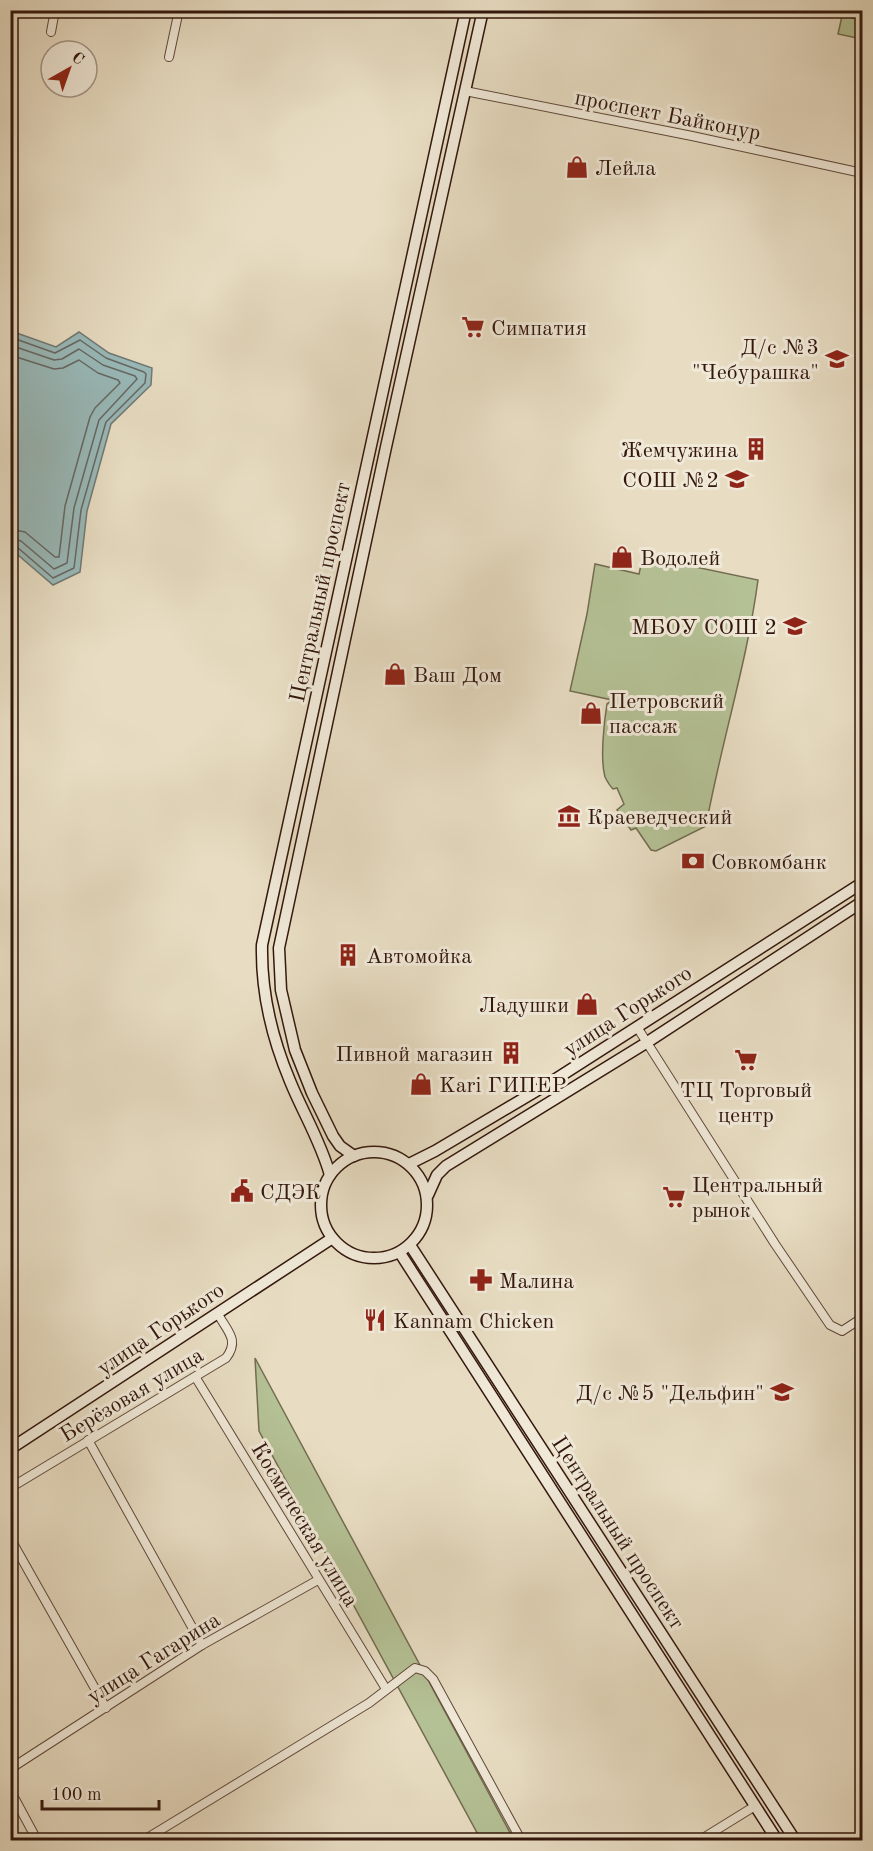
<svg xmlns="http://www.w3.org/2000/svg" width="873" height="1851" viewBox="0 0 873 1851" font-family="'Old Standard TT',serif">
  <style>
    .green { fill: #b4c195; stroke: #746c51; stroke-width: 1.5 }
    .water { fill: #99baba; stroke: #707975; stroke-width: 1.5 }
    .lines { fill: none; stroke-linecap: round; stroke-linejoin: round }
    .shore { stroke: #666864; stroke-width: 1.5 }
    .street-casing { stroke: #60483a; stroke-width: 10 }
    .secondary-casing { stroke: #33170d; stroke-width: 13 }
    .street { stroke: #f0e9d8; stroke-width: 8 }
    .secondary { stroke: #f0e9d8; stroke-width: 10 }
    .labels { text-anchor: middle; stroke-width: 6; stroke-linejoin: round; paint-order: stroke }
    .street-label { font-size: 22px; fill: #33170d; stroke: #f0e9d8 }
    .poi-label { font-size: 22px; fill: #33170d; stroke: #f0e9d8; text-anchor: start }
  </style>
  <rect width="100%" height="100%" fill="#e8ddc3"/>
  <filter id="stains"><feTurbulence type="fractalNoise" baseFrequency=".00333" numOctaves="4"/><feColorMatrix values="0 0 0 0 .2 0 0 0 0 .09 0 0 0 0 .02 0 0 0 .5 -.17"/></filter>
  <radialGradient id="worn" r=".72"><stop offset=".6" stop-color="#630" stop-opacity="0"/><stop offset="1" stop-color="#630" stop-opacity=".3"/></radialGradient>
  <g class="green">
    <polygon points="842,16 862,20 862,39 838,34"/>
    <path d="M643 556 758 580C747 663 721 743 706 826L656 851 651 850 636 828 631 830 617 810 624 804 617 788 613 789C610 786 607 781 605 777 600 759 604 722 607 704L612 700 570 691 587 614 595 564 639 574Z"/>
    <polygon points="255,1358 514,1840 481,1840 259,1431"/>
  </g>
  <polygon class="water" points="11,331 56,347 79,332 109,353 152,368 151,385 111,424 87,511 80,572 53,585 11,549"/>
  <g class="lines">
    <g class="shore">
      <polyline points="10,337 55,353 80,340 106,358 144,372 146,374 145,383 106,422 81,510 74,568 53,578 17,547 10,545"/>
      <polyline points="10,345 54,360 62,359 79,349 103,365 135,376 137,379 99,420 74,508 67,563 54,569 21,541 10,538"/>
      <polyline points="10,355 54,369 63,368 79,360 98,373 118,380 120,383 95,408 90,417 65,506 59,557 55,557 25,532 10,529"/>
    </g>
    <g class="street-casing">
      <g id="street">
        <polyline points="51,32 55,10"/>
        <polyline points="169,57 179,10"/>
        <polyline points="465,91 692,136 862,173"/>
        <polyline points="637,1027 775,1244 830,1325 842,1331 862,1318"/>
        <polyline points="196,1378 386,1689"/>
        <polyline points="88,1440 202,1645"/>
        <path d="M10 1488 226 1358C240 1340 227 1331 218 1314"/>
        <polyline points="10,1538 106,1708"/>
        <polyline points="10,1769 202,1645 318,1580"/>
        <polyline points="10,1790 37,1840"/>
        <polyline points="144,1840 369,1703 415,1668 425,1671 433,1679 521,1840"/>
        <polyline points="700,1840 755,1806"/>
      </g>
    </g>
    <g class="secondary-casing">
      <g id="secondary">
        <circle cx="374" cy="1205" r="53"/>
        <polyline points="354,1156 340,1146 333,1136 312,1093 295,1050 281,990 279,948 386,447 483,10"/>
        <polyline points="409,1164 435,1151 548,1084 862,883"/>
        <path d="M330 1175C321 1142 303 1113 290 1081 272 1038 261 992 262 945L466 10"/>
        <polyline points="428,1195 437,1175 446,1166 646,1043 862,902"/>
        <polyline points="410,1245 795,1840"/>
        <polyline points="400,1253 777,1840"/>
        <polyline points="10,1449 331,1239"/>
      </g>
    </g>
    <use href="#street" class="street"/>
    <use href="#secondary" class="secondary"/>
  </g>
  <defs>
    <g id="shop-bare" transform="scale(1.8)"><path d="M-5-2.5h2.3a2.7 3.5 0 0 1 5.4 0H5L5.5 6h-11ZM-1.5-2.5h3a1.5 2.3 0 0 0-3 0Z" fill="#8f2418" stroke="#f0e9d8" stroke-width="2.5" paint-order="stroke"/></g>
    <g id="supermarket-bare" transform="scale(1.8)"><path d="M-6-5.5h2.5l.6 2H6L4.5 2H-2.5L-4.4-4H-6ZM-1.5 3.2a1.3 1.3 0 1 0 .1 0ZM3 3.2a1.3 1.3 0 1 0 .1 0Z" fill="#8f2418" stroke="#f0e9d8" stroke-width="2.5" paint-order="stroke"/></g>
    <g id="school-bare" transform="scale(1.8)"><path d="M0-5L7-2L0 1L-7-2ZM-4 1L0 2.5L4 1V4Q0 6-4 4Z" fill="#8f2418" stroke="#f0e9d8" stroke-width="2.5" paint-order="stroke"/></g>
    <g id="building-bare" transform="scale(1.8)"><path d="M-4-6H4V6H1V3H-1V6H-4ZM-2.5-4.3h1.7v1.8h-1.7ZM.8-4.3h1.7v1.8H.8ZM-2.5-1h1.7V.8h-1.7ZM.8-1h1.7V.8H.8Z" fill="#8f2418" stroke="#f0e9d8" stroke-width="2.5" paint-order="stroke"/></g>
    <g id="museum-bare" transform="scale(1.8)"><path d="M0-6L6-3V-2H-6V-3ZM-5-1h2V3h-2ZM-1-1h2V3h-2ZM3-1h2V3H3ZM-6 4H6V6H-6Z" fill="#8f2418" stroke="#f0e9d8" stroke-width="2.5" paint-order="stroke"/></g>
    <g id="bank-bare" transform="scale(1.8)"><path d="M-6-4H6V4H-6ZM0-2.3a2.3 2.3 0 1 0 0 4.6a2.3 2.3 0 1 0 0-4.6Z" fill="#8f2418" stroke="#f0e9d8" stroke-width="2.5" paint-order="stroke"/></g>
    <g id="civic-bare" transform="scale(1.8)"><path d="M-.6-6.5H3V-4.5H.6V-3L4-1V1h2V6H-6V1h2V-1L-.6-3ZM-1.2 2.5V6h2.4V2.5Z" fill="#8f2418" stroke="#f0e9d8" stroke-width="2.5" paint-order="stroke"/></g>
    <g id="pharmacy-bare" transform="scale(1.8)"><path d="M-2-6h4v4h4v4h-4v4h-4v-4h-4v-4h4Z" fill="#8f2418" stroke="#f0e9d8" stroke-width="2.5" paint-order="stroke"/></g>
    <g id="restaurant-bare" transform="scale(1.8)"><path d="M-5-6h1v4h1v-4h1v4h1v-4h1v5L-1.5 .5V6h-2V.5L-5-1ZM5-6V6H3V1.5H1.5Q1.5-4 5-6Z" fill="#8f2418" stroke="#f0e9d8" stroke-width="2.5" paint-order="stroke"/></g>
  </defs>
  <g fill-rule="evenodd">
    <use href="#shop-bare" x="577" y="167"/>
    <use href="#supermarket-bare" x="473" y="327"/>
    <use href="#school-bare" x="837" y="359"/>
    <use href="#building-bare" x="756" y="449"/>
    <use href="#school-bare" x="737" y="479"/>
    <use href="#shop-bare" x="622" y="557"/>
    <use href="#school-bare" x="795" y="626"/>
    <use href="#shop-bare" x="395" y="674"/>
    <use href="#shop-bare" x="591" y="713"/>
    <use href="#museum-bare" x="569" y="816"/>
    <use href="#bank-bare" x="693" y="861"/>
    <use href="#building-bare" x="348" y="955"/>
    <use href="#shop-bare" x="587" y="1004"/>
    <use href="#building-bare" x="511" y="1053"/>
    <use href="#supermarket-bare" x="746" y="1060"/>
    <use href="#shop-bare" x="421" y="1084"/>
    <use href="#civic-bare" x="242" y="1191"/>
    <use href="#supermarket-bare" x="674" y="1197"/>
    <use href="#pharmacy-bare" x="481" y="1280"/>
    <use href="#restaurant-bare" x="375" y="1320"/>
    <use href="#school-bare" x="782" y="1392"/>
  </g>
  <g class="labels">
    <g class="street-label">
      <text transform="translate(668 114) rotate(11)" y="8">проспект Байконур</text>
      <text transform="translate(319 592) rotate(-78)" y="8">Центральный проспект</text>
      <text transform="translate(627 1010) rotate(-33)" y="8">улица Горького</text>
      <text transform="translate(160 1328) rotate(-34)" y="8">улица Горького</text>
      <text transform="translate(131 1394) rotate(-31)" y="8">Берёзовая улица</text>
      <text transform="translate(306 1524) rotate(59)" y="8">Космическая улица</text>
      <text transform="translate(619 1532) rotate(57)" y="8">Центральный проспект</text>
      <text transform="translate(153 1657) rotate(-32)" y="8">улица Гагарина</text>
    </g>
    <g class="poi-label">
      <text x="595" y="175">Лейла</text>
      <text x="491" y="335">Симпатия</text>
      <text x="819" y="354" text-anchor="end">Д/c №3<tspan x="819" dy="25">"Чебурашка"</tspan></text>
      <text x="738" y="457" text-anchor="end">Жемчужина</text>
      <text x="719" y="487" text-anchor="end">СОШ №2</text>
      <text x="640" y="565">Водолей</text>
      <text x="777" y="634" text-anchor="end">МБОУ СОШ 2</text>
      <text x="413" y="682">Ваш Дом</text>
      <text x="609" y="708">Петровский<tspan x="609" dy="25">пассаж</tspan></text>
      <text x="587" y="824">Краеведческий</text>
      <text x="711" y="869">Совкомбанк</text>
      <text x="366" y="963">Автомойка</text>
      <text x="569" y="1012" text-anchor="end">Ладушки</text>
      <text x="493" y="1061" text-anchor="end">Пивной магазин</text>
      <text x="439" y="1092">Kari ГИПЕР</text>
      <text x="746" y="1097" text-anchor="middle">ТЦ Торговый<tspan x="746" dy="25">центр</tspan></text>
      <text x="692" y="1192">Центральный<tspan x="692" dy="25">рынок</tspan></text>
      <text x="260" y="1199">СДЭК</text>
      <text x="499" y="1288">Малина</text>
      <text x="393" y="1328">Kannam Chicken</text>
      <text x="764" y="1400" text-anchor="end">Д/c №5 "Дельфин"</text>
    </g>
  </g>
  <rect width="873" height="1851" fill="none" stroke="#e8ddc3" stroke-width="36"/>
  <rect x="12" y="12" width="849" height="1827" fill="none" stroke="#33170d" stroke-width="3"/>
  <rect x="18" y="18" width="837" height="1815" fill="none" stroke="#33170d" stroke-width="1.5"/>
  <g transform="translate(69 69) rotate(40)"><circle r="28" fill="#f0e9d8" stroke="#a49587" stroke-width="1.5"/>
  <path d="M0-4.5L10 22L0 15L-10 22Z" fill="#8f2418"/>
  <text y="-9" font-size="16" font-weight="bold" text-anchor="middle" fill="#33170d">С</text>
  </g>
  <path d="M42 1800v9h117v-9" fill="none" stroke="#33170d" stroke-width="3"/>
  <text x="51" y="1800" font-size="18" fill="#33170d" stroke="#f0e9d8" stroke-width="4.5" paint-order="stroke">100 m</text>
  <rect width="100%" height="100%" filter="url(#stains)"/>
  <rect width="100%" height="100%" fill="url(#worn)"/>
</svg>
